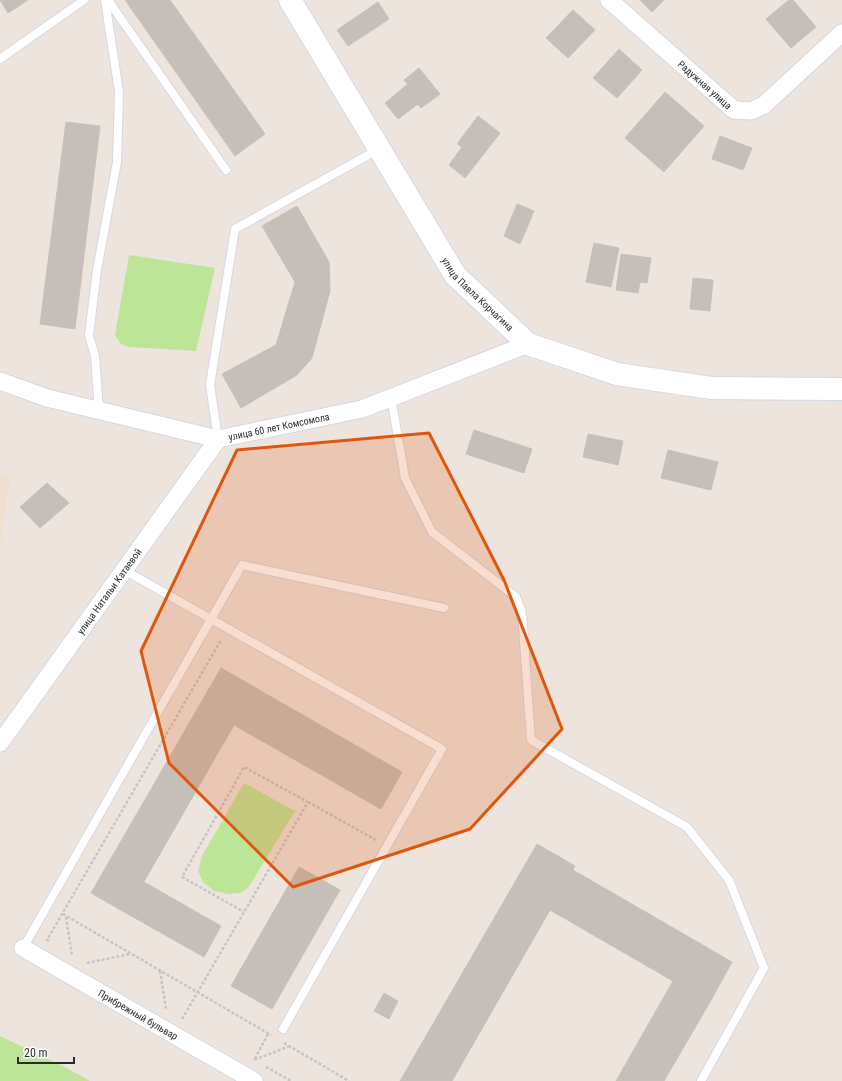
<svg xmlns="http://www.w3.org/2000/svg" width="842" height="1081" viewBox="0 0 842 1081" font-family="'Roboto Condensed',sans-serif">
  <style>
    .education { fill: #efdfcc }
    .green { fill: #bde598 }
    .building { fill: #c6bfb9; stroke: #c9c0b6 }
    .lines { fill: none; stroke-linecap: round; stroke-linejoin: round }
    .service-casing { stroke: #d2d8e4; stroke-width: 10 }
    .minor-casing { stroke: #d2d8e4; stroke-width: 19 }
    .secondary-casing { stroke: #d2d8e4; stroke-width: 24 }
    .path { stroke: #c4c4c4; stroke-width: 2.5; stroke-dasharray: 3 2; stroke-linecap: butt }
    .service { stroke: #fff; stroke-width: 8 }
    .minor { stroke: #fff; stroke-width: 17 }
    .secondary { stroke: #fff; stroke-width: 22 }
    .marked { fill: #df570e; fill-opacity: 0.2; stroke: #df570e; stroke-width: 3; stroke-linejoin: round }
    .labels { text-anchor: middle; stroke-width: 4; stroke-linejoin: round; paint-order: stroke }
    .street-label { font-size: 10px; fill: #2b2b2b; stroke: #fff }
  </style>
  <rect width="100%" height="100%" fill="#ede4dd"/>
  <polygon class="education" points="0,475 10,477 0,546"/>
  <g class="green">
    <polygon points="129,255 215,268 196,351 128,347 120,343 115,335"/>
    <polygon points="244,783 295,811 248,888 240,893 229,894 214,891 203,882 198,871 202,856"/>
    <polygon points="0,1036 65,1067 90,1081 0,1081"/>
  </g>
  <g class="building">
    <polygon points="0,0 28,0 8,13"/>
    <polygon points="125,0 170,0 265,134 235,156"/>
    <polygon points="640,0 664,0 652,12"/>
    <polygon points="789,0 793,0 816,27 791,48 766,19"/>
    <polygon points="378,2 389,19 348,46 337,30"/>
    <polygon points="573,10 595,30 568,58 546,38"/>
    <polygon points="619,49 642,70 617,98 593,78"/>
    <polygon points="419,68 440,94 421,108 418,104 398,119 385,103 408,84 404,80"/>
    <polygon points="665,92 704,126 664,172 625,138"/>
    <polygon points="478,116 500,133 465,178 449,165 462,147 457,144"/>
    <polygon points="66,122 100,126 75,329 40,324"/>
    <polygon points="720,136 752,148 743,170 712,159"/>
    <polygon points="517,204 534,211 520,244 504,236"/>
    <polygon points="297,206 329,262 330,291 312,358 297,375 241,408 222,374 276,345 295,282 262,226"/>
    <polygon points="594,243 619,248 611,287 586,282"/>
    <polygon points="621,254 651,258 647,283 640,282 638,293 616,290"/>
    <polygon points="693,278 713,280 710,311 690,309"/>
    <polygon points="474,430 532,449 524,473 466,454"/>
    <polygon points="588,434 623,441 618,465 583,457"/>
    <polygon points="668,450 718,462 711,490 661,478"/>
    <polygon points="47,483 69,503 40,528 20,507"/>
    <polygon points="221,668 402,772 381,809 234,725 126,913 91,893"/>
    <polygon points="537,844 575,866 573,870 732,962 710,1002 664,1081 616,1081 673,981 550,910 452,1081 400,1081"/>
    <polygon points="299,867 340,890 272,1009 231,986"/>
    <polygon points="144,882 221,926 204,957 126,913"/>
    <polygon points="384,993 398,1001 389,1019 374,1011"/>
  </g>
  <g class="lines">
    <g class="service-casing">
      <g id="service">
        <polyline points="108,0 226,170"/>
        <polyline points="0,59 84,0"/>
        <polyline points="391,397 405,478 432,532 516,597 522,613 531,740 687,827 729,880 764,968 701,1081"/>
        <polyline points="99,410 95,356 89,335 97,270 117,162 119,92 105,0"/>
        <polyline points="218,439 210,385 235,229 379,149"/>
        <polyline points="124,570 442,749 283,1029"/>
        <polyline points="23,948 242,565 444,608"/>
      </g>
    </g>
    <g class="minor-casing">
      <g id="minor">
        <path id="s1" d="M609 0 734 110 751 111 764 105 842 33"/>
        <path id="s2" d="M0 381 47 398 218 439 362 409 528 344"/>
        <path id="s3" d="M0 743 218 439"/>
        <path id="s4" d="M23 948 254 1081"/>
      </g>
    </g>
    <g class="secondary-casing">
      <g id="secondary">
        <path id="s5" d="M290 0 455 275 528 344 617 374 711 388 842 389"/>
      </g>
    </g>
    <g class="path">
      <polyline points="308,802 376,840"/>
      <polyline points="63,914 271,1035"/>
      <polyline points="66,917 72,955"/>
      <polyline points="49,941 47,940 221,640"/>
      <polyline points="87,963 130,954"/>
      <polyline points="160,971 166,1009"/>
      <polyline points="182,1019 308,802 244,767 182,877 244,912"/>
      <polyline points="268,1034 254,1060 290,1046"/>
      <polyline points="284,1043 349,1081"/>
      <polyline points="266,1067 291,1081"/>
    </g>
    <use href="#service" class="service"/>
    <use href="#minor" class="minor"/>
    <use href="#secondary" class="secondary"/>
  </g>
  <path class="marked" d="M429 433 504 580 562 729 470 829 293 887 169 763 141 651 237 450Z"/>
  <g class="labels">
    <g class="street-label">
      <text dy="4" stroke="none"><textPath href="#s1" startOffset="128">Радужная улица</textPath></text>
      <text dy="4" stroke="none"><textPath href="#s5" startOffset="350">улица Павла Корчагина</textPath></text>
      <text dy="4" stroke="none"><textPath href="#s2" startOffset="288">улица 60 лет Комсомола</textPath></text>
      <text dy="4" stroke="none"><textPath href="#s3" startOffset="187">улица Натальи Катаевой</textPath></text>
      <text dy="4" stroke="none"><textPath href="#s4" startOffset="133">Прибрежный бульвар</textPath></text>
    </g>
  </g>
  <path d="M18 1057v6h56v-6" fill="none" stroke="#2b2b2b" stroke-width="2"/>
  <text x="24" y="1057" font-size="12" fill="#2b2b2b" stroke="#ffffff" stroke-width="3" paint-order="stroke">20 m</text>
</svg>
